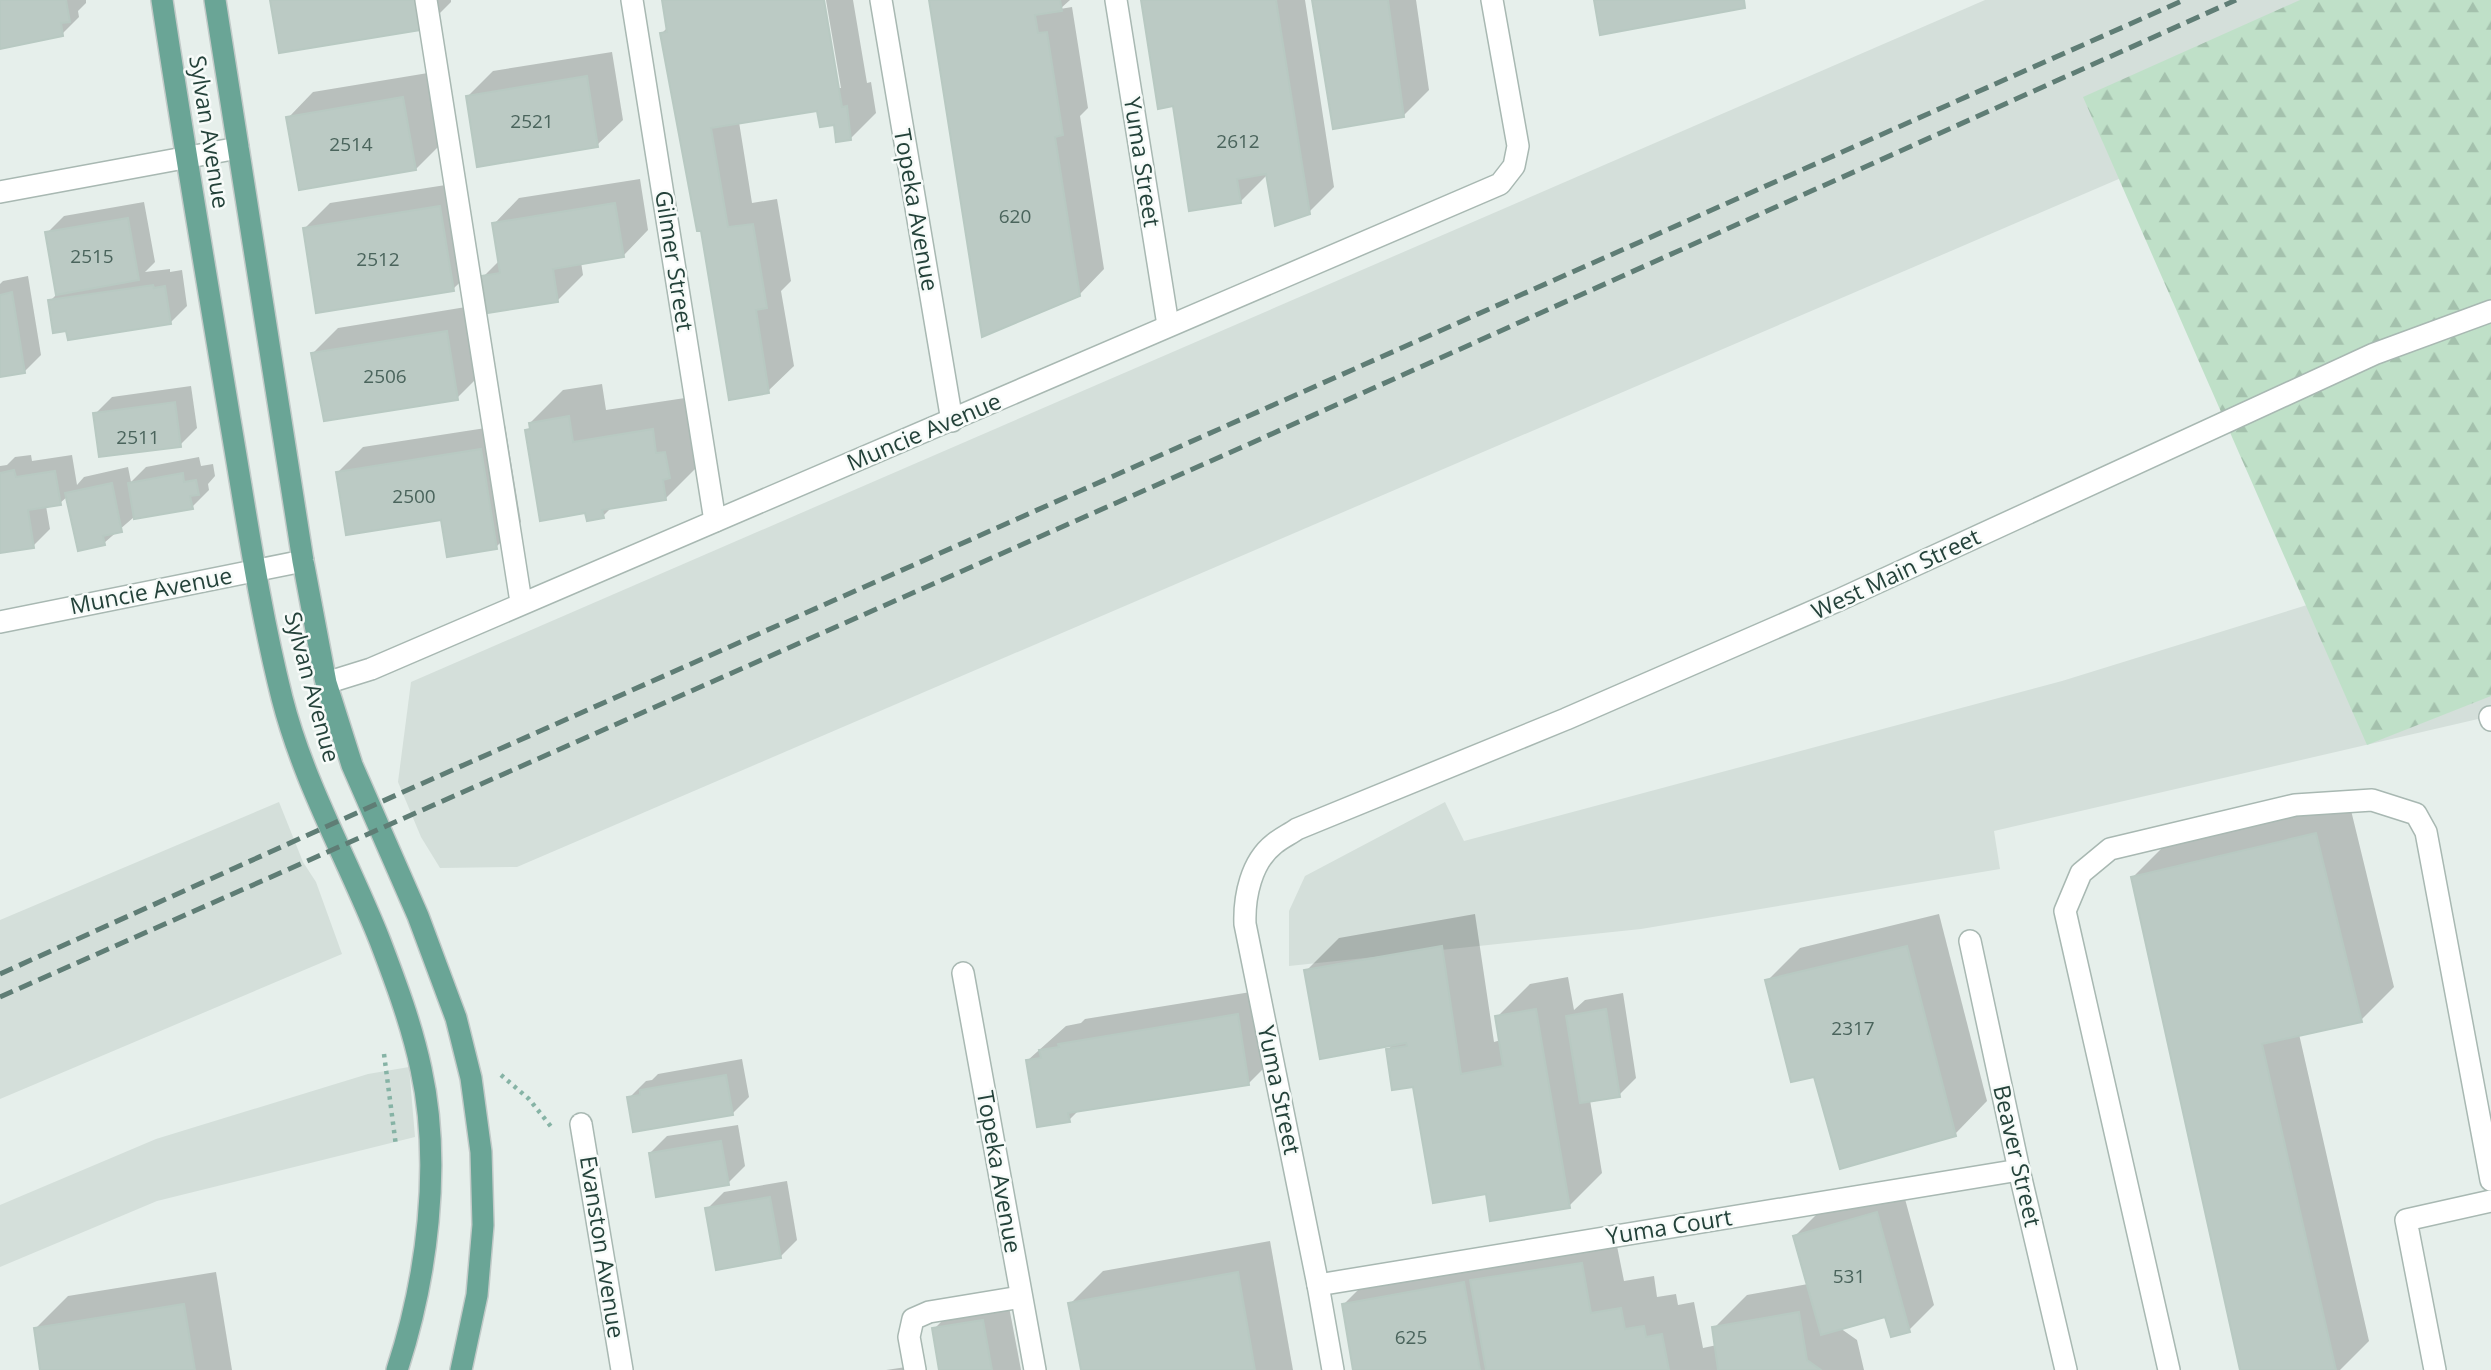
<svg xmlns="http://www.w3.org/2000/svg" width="2491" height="1370" viewBox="0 0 2491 1370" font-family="'Open Sans',sans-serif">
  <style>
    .built { fill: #d4dfda }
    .forest { fill: url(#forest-firs) }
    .shadow { fill: #0003 }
    .building { fill: #bbcac4; stroke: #b8c9c2; stroke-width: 2 }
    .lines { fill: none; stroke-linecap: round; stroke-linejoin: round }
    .minor-casing { stroke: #a8b8b2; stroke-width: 24 }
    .major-casing { stroke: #c2cac8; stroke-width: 24 }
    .path { stroke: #86b3a5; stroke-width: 4.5; stroke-dasharray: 3.5 5; stroke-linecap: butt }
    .minor { stroke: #fff; stroke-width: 21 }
    .major { stroke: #6aa596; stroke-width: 21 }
    .rail { stroke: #5f7d75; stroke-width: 5; stroke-dasharray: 14 7; stroke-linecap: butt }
    .labels { text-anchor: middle; stroke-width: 5; stroke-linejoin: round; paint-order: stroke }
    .number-label { font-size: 19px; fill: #4a645c }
    .street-label { font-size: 23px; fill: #24423a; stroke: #f7fbf9 }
  </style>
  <defs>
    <pattern id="forest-firs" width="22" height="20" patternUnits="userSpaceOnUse" patternTransform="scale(1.75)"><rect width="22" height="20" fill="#bfe0c8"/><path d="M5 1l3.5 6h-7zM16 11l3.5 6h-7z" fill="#a4c1ad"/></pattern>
  </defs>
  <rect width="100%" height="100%" fill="#e6efeb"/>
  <g class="built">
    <polygon points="1985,0 2491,0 2491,19 517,867 440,868 421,837 398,782 411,682"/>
    <polygon points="2491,548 2491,716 1994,831 2000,869 1641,929 1289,966 1289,911 1305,876 1445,802 1464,841 2062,681"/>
    <polygon points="279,802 303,862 316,882 342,954 0,1099 0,920"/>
    <polygon points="409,1067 415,1137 157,1201 0,1267 0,1205 156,1139 368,1074"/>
  </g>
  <polygon class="forest" points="2300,0 2491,0 2491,696 2367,745 2083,97"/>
  <g class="shadow">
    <polygon points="0,0 86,0 86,3 78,11 79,17 62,34 0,47"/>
    <polygon points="272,0 451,0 451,2 426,27"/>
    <polygon points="663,0 823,0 837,88 841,88 826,0 853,0 867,83 871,82 876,113 851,138 818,109 739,122 752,203 777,199 791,281 781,291 794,366 768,391 702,229 662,33 668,27"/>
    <polygon points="930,0 1070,0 1060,9 1072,7 1088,108 1080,116 1104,269 1079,295"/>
    <polygon points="1142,0 1305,0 1334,187 1309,212 1268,174 1240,202 1174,104"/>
    <polygon points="1314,0 1416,0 1429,90 1403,116"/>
    <polygon points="612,52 623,120 597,145 468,96 493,71"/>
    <polygon points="428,73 441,144 416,169 288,118 313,92"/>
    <polygon points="640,179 648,230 623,256 581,262 583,275 558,300 483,277 500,260 494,224 519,198"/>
    <polygon points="465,182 479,264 453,289 305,228 330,203"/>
    <polygon points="144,202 155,262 145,272 170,269 170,272 182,270 187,306 170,323 68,329 50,301 58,293 47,233 64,216"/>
    <polygon points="28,276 41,355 24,372 0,376 0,284 3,281"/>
    <polygon points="472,306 482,373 457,398 313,353 338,328"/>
    <polygon points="602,384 606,410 685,398 698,466 665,499 612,507 603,516 587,511 527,431 531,427 530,423 563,390"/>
    <polygon points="191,386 197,428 180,445 95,414 112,397"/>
    <polygon points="505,425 521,522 496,547 443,518 338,472 363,447"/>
    <polygon points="31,455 32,461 72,455 77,485 84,477 128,467 131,482 146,467 199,457 201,466 213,464 215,476 208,484 209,490 192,507 134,517 104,543 68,496 60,503 46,506 50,529 33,546 0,552 0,466 7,465 15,457"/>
    <polygon points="2349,802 2394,987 2361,1020 2299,1034 2369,1341 2340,1370 2242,1370 2133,877 2166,844"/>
    <polygon points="1475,914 1494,1042 1501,1040 1497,1017 1530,984 1568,977 1574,1010 1585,1000 1623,993 1636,1078 1619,1095 1590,1100 1602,1173 1569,1206 1488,1192 1388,1050 1393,1044 1306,971 1339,938"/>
    <polygon points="1939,914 1987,1101 1955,1134 1816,1075 1767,981 1800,948"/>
    <polygon points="1263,990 1274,1058 1249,1083 1079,1110 1069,1120 1028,1060 1066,1026 1081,1023 1085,1019"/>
    <polygon points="742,1059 749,1097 732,1114 629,1098 646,1081 652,1080 658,1074"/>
    <polygon points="738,1125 745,1166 728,1183 650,1153 667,1136"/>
    <polygon points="787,1181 797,1240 780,1257 707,1209 724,1192"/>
    <polygon points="1902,1188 1934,1305 1909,1330 1887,1315 1840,1328 1857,1340 1864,1370 1355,1370 1344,1304 1369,1279 1614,1231 1624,1281 1654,1276 1657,1297 1676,1294 1678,1305 1694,1302 1703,1348 1717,1345 1714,1328 1747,1295 1808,1284 1795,1236 1820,1211"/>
    <polygon points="1270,1241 1293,1370 1082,1370 1070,1304 1103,1271"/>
    <polygon points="216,1272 232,1370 42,1370 35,1329 68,1296"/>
    <polygon points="1007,1296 1021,1370 941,1370 934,1329 959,1304"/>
    <polygon points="913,1366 914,1370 886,1370"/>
  </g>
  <g class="building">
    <polygon points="0,0 66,0 70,22 61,23 63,36 0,49"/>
    <polygon points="270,0 422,0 427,29 279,53"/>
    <polygon points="662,0 824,0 842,107 847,106 851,140 836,142 834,125 820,127 817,111 711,128 728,227 753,224 767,308 756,310 769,393 729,400 701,231 697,231 660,33 667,32"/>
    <polygon points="929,0 1060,0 1062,11 1035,15 1038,33 1047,32 1063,135 1055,137 1080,296 982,337"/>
    <polygon points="1141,0 1276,0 1310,214 1275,226 1266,174 1237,179 1241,203 1189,211 1173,106 1158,109"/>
    <polygon points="1312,0 1388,0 1404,117 1333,129"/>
    <polygon points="1594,0 1744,0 1745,8 1600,35"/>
    <polygon points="587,76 598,147 477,167 466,96"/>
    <polygon points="403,97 416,170 299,190 286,117"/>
    <polygon points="615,203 624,257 553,269 558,302 487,313 481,276 500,273 492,223"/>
    <polygon points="440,206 454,291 316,313 303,228"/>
    <polygon points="128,218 139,280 56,295 45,232"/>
    <polygon points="153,285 154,288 165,286 171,324 68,340 66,331 53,333 48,300"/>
    <polygon points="12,292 25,373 0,377 0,295"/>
    <polygon points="447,331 458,400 324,421 311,353"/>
    <polygon points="175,402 181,447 99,457 93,413"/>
    <polygon points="569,416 573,442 653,429 656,453 665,452 670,478 663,480 666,500 602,510 604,518 587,521 585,513 540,521 525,430 530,429 529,423"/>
    <polygon points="481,449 497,549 447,557 441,520 346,535 336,472"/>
    <polygon points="14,470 16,477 55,471 61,505 28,510 34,548 0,553 0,473"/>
    <polygon points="183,473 184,482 196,480 199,495 190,496 193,509 134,519 128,483"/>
    <polygon points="112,483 122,532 103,536 105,545 78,551 65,493"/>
    <polygon points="2316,833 2362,1022 2262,1044 2336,1370 2240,1370 2131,877"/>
    <polygon points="1442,946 1461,1074 1503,1066 1495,1016 1536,1009 1570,1208 1490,1221 1486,1194 1433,1203 1413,1087 1392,1090 1386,1049 1407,1046 1406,1043 1320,1059 1304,970"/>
    <polygon points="1907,946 1956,1136 1840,1169 1814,1077 1791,1082 1765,980"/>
    <polygon points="1606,1009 1620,1097 1580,1103 1566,1016"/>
    <polygon points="1238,1014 1249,1085 1068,1113 1070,1122 1037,1127 1026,1060 1041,1058 1039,1050 1059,1047 1058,1044"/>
    <polygon points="726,1075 733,1115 633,1132 627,1097 640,1095 640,1090"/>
    <polygon points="721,1141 729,1185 656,1197 649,1153"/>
    <polygon points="770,1197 781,1258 716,1270 705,1208"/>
    <polygon points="1877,1212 1910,1332 1891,1337 1885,1317 1821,1335 1793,1236"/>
    <polygon points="1582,1263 1591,1313 1621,1308 1625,1329 1644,1326 1646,1337 1662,1334 1669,1370 1486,1370 1470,1280"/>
    <polygon points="1238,1272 1255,1370 1081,1370 1068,1303"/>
    <polygon points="1464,1282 1480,1370 1353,1370 1342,1304"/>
    <polygon points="184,1304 195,1370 40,1370 34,1328"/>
    <polygon points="1799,1312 1807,1360 1821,1370 1718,1370 1712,1327"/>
    <polygon points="983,1320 992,1370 939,1370 932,1328"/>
  </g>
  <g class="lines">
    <g class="minor-casing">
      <g id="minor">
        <polyline points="426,0 521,602"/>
        <polyline points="632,0 715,521"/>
        <polyline points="881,0 952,421"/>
        <polyline points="1116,0 1168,325"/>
        <polyline points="0,192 238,148"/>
        <polyline points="0,622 303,561"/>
        <polyline points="326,683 371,669 1500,184 1514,166 1518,146 1492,0"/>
        <polyline points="2490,717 2491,720"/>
        <polyline points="1970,941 2019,1170 2066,1370"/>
        <polyline points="963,973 1035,1370"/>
        <polyline points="581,1124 622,1370"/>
        <polyline points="1318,1285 2019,1170"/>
        <polyline points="915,1370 909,1337 913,1319 929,1312 1021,1297"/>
        <path d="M1333 1370 1318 1285 1245 924C1244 897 1251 862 1274 844 1281 838 1290 834 1297 829L1566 719 1839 600 2374 354 2491 311"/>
        <polyline points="2169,1370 2065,911 2081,873 2110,849 2295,805 2372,800 2416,814 2426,832 2491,1180"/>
        <polyline points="2435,1370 2406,1220 2491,1201"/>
      </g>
    </g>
    <g class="major-casing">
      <g id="major">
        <path d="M162 0C183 140 207 280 230 420 246 513 259 607 282 698 304 784 348 860 380 941 396 983 412 1026 421 1069 442 1164 427 1279 397 1370"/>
        <polyline points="215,0 303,561 326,683 352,765 418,916 456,1018 471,1078 481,1152 483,1225 477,1295 461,1370"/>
      </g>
    </g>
    <g class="path">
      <polyline points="384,1054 396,1146"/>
      <polyline points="501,1075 529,1099 553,1129"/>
    </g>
    <use href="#minor" class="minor"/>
    <use href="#major" class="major"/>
    <g class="rail">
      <polyline points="0,974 403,792 2184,0"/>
      <polyline points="0,997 1247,445 2236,0"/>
    </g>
  </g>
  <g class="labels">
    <g class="number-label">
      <text x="532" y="128">2521</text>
      <text x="1238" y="148">2612</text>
      <text x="351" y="151">2514</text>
      <text x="1015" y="223">620</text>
      <text x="92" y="263">2515</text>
      <text x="378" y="266">2512</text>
      <text x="385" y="383">2506</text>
      <text x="138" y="444">2511</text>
      <text x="414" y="503">2500</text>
      <text x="1853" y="1035">2317</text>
      <text x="1849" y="1283">531</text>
      <text x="1411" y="1344">625</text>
    </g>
    <g class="street-label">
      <text transform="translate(209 132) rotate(81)" y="8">Sylvan Avenue</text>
      <text transform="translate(1142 162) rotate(81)" y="8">Yuma Street</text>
      <text transform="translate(916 210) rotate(80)" y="8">Topeka Avenue</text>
      <text transform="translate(674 261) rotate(81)" y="8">Gilmer Street</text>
      <text transform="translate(924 432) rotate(-23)" y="8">Muncie Avenue</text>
      <text transform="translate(1896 574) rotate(-25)" y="8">West Main Street</text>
      <text transform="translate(151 591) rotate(-11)" y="8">Muncie Avenue</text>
      <text transform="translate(312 687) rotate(75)" y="8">Sylvan Avenue</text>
      <text transform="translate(1279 1090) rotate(78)" y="8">Yuma Street</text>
      <text transform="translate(2017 1156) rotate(77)" y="8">Beaver Street</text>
      <text transform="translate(999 1172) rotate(80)" y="8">Topeka Avenue</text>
      <text transform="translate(1669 1227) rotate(-9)" y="8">Yuma Court</text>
      <text transform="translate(602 1247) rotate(81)" y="8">Evanston Avenue</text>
    </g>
  </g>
</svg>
